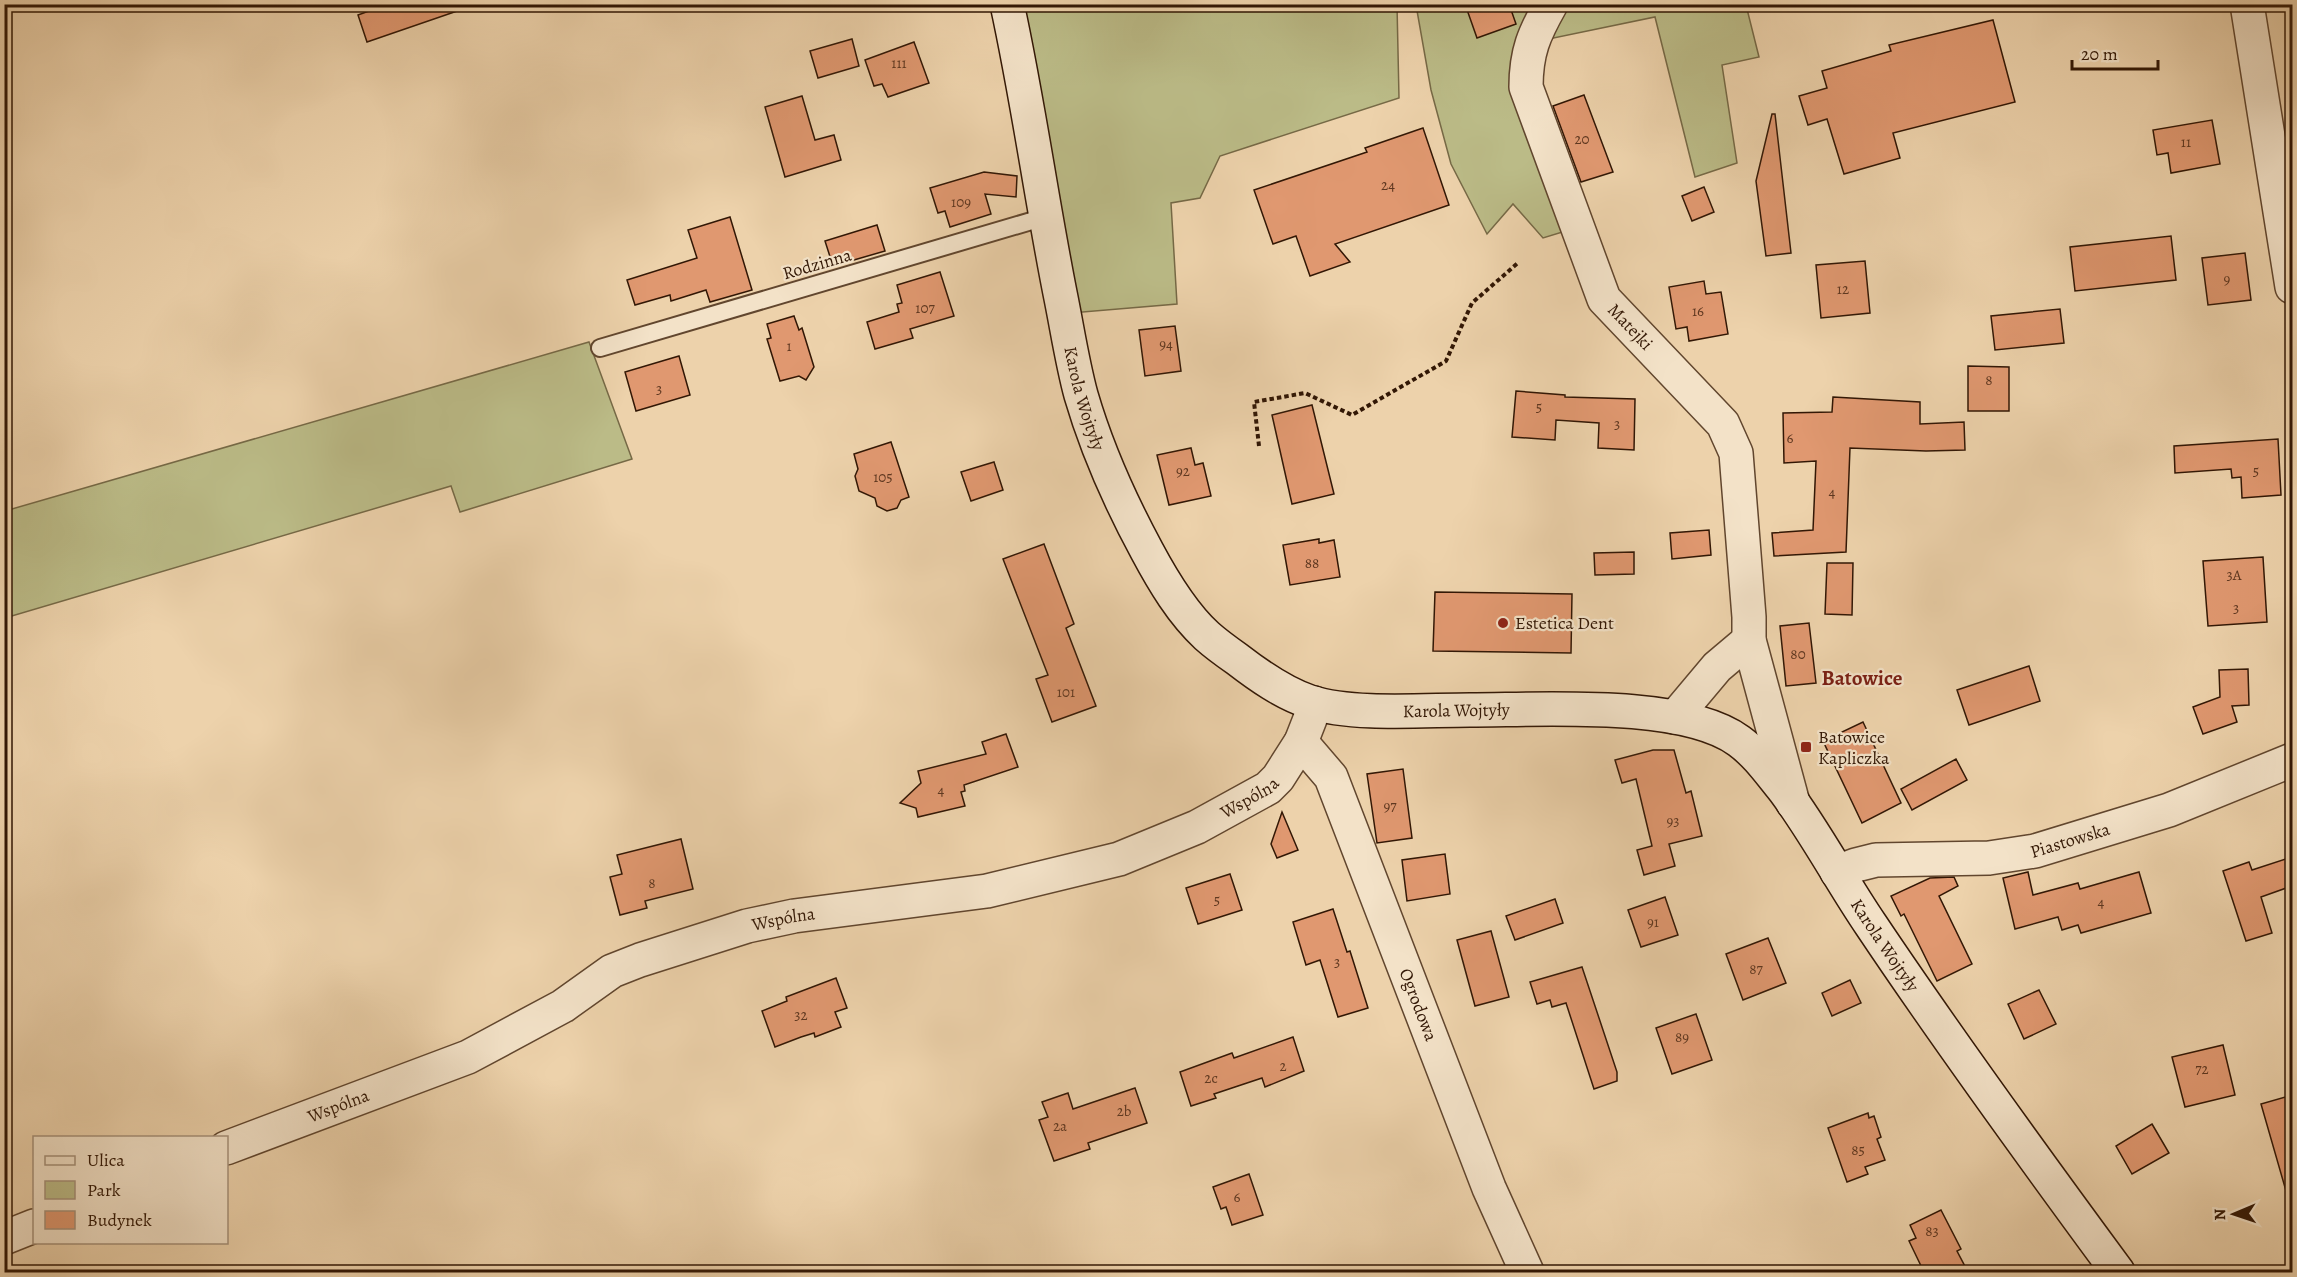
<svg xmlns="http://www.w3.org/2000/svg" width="2297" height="1277" viewBox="0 0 2297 1277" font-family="Alegreya,serif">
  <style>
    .green { fill: #bbbb87; stroke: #766946; stroke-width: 1.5 }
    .building { fill: #e09870; stroke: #321705; stroke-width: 1.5 }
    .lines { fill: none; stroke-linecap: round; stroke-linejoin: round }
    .lane-casing { stroke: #61462e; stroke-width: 20 }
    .street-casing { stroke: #61462e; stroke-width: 36 }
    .secondary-casing { stroke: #321705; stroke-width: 36 }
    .path { stroke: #321705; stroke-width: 4; stroke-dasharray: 4.5 3; stroke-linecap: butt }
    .lane { stroke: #f3e2c8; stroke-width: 16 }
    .street { stroke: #f3e2c8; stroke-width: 33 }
    .secondary { stroke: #f3e2c8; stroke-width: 33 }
    .poi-dot { fill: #8f2418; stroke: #f3e2c8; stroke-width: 2 }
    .labels { text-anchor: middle; stroke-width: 4.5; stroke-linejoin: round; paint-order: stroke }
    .number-label { font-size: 15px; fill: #5e3720 }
    .street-label { font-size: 18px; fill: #321705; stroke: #f3e2c8 }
    .poi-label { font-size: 18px; fill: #321705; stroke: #f3e2c8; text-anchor: start }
    .quarter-label { font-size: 21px; font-weight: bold; fill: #7a1f14; stroke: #f3e2c8 }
  </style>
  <rect width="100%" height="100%" fill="#edd2ab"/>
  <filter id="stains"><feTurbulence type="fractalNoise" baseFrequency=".00333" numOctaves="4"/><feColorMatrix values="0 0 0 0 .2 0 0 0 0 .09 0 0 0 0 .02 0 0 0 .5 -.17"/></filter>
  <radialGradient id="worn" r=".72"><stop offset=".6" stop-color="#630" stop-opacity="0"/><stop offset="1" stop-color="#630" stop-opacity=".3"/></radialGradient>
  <g class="green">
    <polygon points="1013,5 1397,5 1399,98 1220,156 1200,198 1171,203 1177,304 1071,313"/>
    <polygon points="1416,5 1538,5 1518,41 1569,230 1543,238 1513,204 1487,234 1451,164 1431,90"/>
    <polygon points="1564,5 1746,5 1759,57 1722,65 1737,163 1695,177 1655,17 1544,40"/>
    <polygon points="589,342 632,459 460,512 451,486 5,618 5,511"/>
  </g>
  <g class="building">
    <polygon points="388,4 465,4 466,8 367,42 358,15"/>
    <polygon points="1465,4 1509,4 1516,24 1477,38"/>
    <polygon points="1993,20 2015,102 1893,133 1900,158 1844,174 1827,119 1808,125 1799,96 1827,88 1822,71 1891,51 1889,45"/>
    <polygon points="852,39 859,66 818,78 810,51"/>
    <polygon points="914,42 929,83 888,97 882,84 874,86 865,60"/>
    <polygon points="1584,95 1613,172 1581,182 1553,106"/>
    <polygon points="802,96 815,140 834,135 841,160 785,177 765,107"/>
    <polygon points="1772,114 1775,114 1791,253 1766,256 1756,181"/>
    <polygon points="2212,120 2220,164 2171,173 2168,153 2157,155 2153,130"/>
    <polygon points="1423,128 1449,205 1335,244 1350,262 1310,276 1296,236 1273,244 1254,190 1367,152 1365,148"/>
    <polygon points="984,172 1017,176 1016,197 985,194 991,214 950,227 945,211 938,213 930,188"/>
    <polygon points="1704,187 1714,212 1692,221 1682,196"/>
    <polygon points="730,217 752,290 710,302 706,290 671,301 670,295 635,305 627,280 697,258 688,230"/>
    <polygon points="877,225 885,251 833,266 825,241"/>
    <polygon points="2171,236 2176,280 2075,291 2070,247"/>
    <polygon points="2245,253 2251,300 2208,305 2202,258"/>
    <polygon points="1865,261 1870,313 1821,318 1816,265"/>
    <polygon points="940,272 954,316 910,329 913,338 875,349 867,322 899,312 897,304 902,303 897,285"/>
    <polygon points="1704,281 1706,294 1721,292 1728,334 1689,341 1687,327 1676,329 1669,287"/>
    <polygon points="2060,309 2064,343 1995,350 1991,316"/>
    <polygon points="794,316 799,330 802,328 814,367 806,380 799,376 780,381 767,339 771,338 767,324"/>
    <polygon points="1175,326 1181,371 1145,376 1139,330"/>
    <polygon points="679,356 690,395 636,411 625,372"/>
    <polygon points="1968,366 2009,367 2009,411 1968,411"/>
    <polygon points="1516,391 1565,395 1565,397 1635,399 1634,450 1598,448 1599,423 1556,420 1555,440 1512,437"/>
    <polygon points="1833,397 1920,402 1920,424 1964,422 1965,450 1926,451 1850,448 1846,552 1774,556 1772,533 1813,530 1816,461 1784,463 1783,413 1832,412"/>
    <polygon points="1312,405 1334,494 1292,504 1272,415"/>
    <polygon points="2278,439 2281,495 2242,498 2241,477 2232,478 2231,469 2175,473 2174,446"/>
    <polygon points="891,442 909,497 901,500 897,508 887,511 877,506 875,498 859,491 855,476 858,469 854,454"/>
    <polygon points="1191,448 1195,465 1203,463 1211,496 1169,505 1157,455"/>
    <polygon points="994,462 1003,490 971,501 961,472"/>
    <polygon points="1709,530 1711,555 1672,559 1670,533"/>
    <polygon points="1319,539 1319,543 1334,540 1340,577 1290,585 1283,545"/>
    <polygon points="1044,544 1074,624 1066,628 1096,706 1052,722 1036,679 1048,675 1003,559"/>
    <polygon points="1634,552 1634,574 1595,575 1594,553"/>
    <polygon points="2263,557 2267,622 2208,626 2203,561"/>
    <polygon points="1827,563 1853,563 1852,615 1825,614"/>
    <polygon points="1435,592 1572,594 1571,653 1433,651"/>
    <polygon points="1809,623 1816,683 1786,686 1780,626"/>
    <polygon points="2029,666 2040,701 1969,725 1957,690"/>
    <polygon points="2248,669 2249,705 2232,706 2237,722 2203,734 2193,707 2220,697 2219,670"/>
    <polygon points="1863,722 1901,803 1862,823 1823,741"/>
    <polygon points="1006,734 1018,767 964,785 965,791 961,792 965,806 918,817 916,808 900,803 921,783 918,771 986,754 982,742"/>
    <polygon points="1653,750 1674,750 1686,793 1691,791 1702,836 1669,844 1675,866 1644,875 1637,850 1652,846 1636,779 1622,783 1615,760"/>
    <polygon points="1956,759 1967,780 1912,810 1901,789"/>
    <polygon points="1403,769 1412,838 1377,843 1367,774"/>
    <polygon points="1282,812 1298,850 1277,858 1271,844"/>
    <polygon points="681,839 693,889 645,901 647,908 620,915 610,877 622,874 617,855"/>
    <polygon points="1445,854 1450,894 1407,901 1402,860"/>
    <polygon points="2292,857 2292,886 2261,897 2272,933 2246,941 2223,871 2249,862 2252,870"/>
    <polygon points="2028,872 2033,895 2078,883 2080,889 2139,872 2151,913 2081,933 2078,925 2062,930 2058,917 2015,929 2003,878"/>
    <polygon points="1230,874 1242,910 1198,924 1186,888"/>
    <polygon points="1954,877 1958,886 1939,896 1972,964 1937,981 1904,914 1901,916 1891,896 1930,878"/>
    <polygon points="1665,897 1678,935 1641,947 1628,910"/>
    <polygon points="1555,899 1563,923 1515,940 1506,916"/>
    <polygon points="1333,909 1347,952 1350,951 1368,1008 1338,1017 1320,960 1306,965 1293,922"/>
    <polygon points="1491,931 1509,997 1475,1006 1457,940"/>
    <polygon points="1768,938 1786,983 1743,1000 1726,954"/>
    <polygon points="1582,967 1617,1072 1617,1081 1594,1089 1566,1003 1552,1007 1550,1000 1537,1004 1530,982"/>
    <polygon points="836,978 847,1008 835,1012 841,1027 815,1037 814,1033 801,1037 775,1047 762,1011 787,1001 786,997"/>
    <polygon points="1850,980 1861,1003 1832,1016 1822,993"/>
    <polygon points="2039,990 2056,1024 2024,1039 2008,1004"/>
    <polygon points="1696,1014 1712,1060 1672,1074 1656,1028"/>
    <polygon points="1293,1037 1304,1071 1265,1087 1262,1078 1214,1094 1216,1098 1191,1106 1180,1072 1232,1053 1234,1058"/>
    <polygon points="2223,1045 2235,1095 2185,1107 2172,1057"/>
    <polygon points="1135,1088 1147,1123 1088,1143 1090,1149 1054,1161 1039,1120 1048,1117 1042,1102 1068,1093 1073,1109"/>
    <polygon points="2292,1095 2292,1190 2286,1191 2261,1104"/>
    <polygon points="1868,1113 1869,1118 1874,1116 1881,1137 1877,1139 1885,1160 1865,1167 1868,1174 1847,1182 1828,1128"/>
    <polygon points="2152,1124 2169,1153 2132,1174 2116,1146"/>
    <polygon points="1249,1174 1263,1215 1232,1225 1226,1207 1221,1209 1213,1187"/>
    <polygon points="1941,1210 1961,1249 1957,1251 1968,1272 1924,1272 1909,1241 1916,1238 1910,1225"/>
  </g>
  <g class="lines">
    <g class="lane-casing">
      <polyline id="lane" points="600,348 1045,217"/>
    </g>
    <g class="street-casing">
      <g id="street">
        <path id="s1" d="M1551 4C1534 34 1526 52 1526 87L1604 299 1723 424 1736 453 1749 617V640L1793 803"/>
        <polyline points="2247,4 2292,287"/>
        <polyline points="1675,717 1717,667 1749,640"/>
        <path id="s2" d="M1301 742 1331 777 1489 1188 1527 1272"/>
        <path id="s3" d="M1837 872 1856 865 1876 860 1989 858 2035 851 2169 810 2292 760"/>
        <path id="s4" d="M226 1148 468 1057 563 1006 612 971 640 960 747 926 794 916 987 891 1119 859 1197 827 1268 788 1278 778 1301 742 1310 719 1314 703"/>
        <polyline points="4,1238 34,1226"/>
      </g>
    </g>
    <g class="secondary-casing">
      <g id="secondary">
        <path id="s5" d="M1007 4C1028 100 1041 197 1060 293 1067 327 1072 362 1081 395 1097 450 1120 501 1147 551 1163 581 1182 613 1207 636 1216 644 1227 652 1237 659 1259 676 1283 693 1310 702 1354 716 1424 710 1470 710 1541 710 1683 700 1739 741 1757 754 1770 773 1784 790 1816 833 1841 881 1871 925 1950 1043 2034 1158 2118 1272"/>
      </g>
    </g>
    <polyline class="path" points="1259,446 1254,402 1305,393 1352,415 1446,361 1472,303 1519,262"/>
    <use href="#lane" class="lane"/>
    <use href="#street" class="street"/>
    <use href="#secondary" class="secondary"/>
  </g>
  <g class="poi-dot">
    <circle cx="1503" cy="623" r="6"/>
    <rect x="1800" y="741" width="12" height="12" rx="3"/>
  </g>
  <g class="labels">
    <g class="number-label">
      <text x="899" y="68">111</text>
      <text x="1582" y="144">20</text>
      <text x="2186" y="147">11</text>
      <text x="1388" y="190">24</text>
      <text x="961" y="207">109</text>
      <text x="2227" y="284">9</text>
      <text x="1843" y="294">12</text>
      <text x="925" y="313">107</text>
      <text x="1698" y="316">16</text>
      <text x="1166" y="349">94</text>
      <text x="789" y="351">1</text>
      <text x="1989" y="385">8</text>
      <text x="659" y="394">3</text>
      <text x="1539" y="412">5</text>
      <text x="1617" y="429">3</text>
      <text x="1790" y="443">6</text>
      <text x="1183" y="476">92</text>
      <text x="2256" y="476">5</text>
      <text x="883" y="482">105</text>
      <text x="1832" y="497">4</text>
      <text x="1312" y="568">88</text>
      <text x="2234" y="580">3A</text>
      <text x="2236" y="613">3</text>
      <text x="1798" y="659">80</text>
      <text x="1066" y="697">101</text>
      <text x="941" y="795">4</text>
      <text x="1390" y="811">97</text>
      <text x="1673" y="826">93</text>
      <text x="652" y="888">8</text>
      <text x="1217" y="905">5</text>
      <text x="2101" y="907">4</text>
      <text x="1653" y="927">91</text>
      <text x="1337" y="967">3</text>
      <text x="1756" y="974">87</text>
      <text x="801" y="1020">32</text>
      <text x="1682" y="1042">89</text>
      <text x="1283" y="1071">2</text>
      <text x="2202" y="1074">72</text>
      <text x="1211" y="1083">2c</text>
      <text x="1124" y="1116">2b</text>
      <text x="1060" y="1131">2a</text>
      <text x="1858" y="1155">85</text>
      <text x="1237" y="1202">6</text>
      <text x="1932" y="1236">83</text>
    </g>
    <g class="street-label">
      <text transform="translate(817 264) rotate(-16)" y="6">Rodzinna</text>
      <text dy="6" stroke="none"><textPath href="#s1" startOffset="352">Matejki</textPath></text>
      <text dy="6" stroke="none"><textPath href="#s5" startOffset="402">Karola Wojtyły</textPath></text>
      <text dy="6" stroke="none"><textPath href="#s5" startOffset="942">Karola Wojtyły</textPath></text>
      <text dy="6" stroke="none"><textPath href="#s4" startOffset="1092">Wspólna</textPath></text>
      <text dy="6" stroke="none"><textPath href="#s3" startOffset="237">Piastowska</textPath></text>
      <text dy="6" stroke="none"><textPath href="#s4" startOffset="606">Wspólna</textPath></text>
      <text dy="6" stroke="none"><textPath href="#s5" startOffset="1482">Karola Wojtyły</textPath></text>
      <text dy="6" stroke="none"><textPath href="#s2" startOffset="290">Ogrodowa</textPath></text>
      <text dy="6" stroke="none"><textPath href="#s4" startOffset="120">Wspólna</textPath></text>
    </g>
    <g class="poi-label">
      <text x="1515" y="629">Estetica Dent</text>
      <text x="1818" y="743">Batowice<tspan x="1818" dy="21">Kapliczka</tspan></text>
    </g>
    <g class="quarter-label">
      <text x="1862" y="685">Batowice</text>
    </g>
  </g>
  <rect width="2297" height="1277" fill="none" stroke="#edd2ab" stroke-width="24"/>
  <rect x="6" y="6" width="2285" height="1265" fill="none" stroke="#321705" stroke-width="3"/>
  <rect x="12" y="12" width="2273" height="1253" fill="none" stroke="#321705" stroke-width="1.5"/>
  <rect x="33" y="1136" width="195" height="108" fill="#f3e2c8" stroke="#a6917a" stroke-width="1.5"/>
  <rect x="45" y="1156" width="30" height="9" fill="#f3e2c8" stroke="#a6917a" stroke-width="1.5"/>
  <text x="87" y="1166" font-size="18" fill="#321705">Ulica</text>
  <rect x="45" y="1181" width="30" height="18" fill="#bbbb87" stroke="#a6917a" stroke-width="1.5"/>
  <text x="87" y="1196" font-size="18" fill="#321705">Park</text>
  <rect x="45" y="1211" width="30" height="18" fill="#e09870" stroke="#a6917a" stroke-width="1.5"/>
  <text x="87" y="1226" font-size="18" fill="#321705">Budynek</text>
  <g transform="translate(2234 1214) rotate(268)" stroke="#f3e2c8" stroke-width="4.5" paint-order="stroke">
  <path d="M0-4.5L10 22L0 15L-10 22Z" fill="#321705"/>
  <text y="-9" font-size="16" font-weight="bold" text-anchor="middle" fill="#321705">N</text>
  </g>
  <path d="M2072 60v9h86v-9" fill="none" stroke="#321705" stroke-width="3"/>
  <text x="2081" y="60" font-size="18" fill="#321705" stroke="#f3e2c8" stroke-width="4.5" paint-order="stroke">20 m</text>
  <rect width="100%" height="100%" filter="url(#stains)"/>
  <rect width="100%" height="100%" fill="url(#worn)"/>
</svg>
